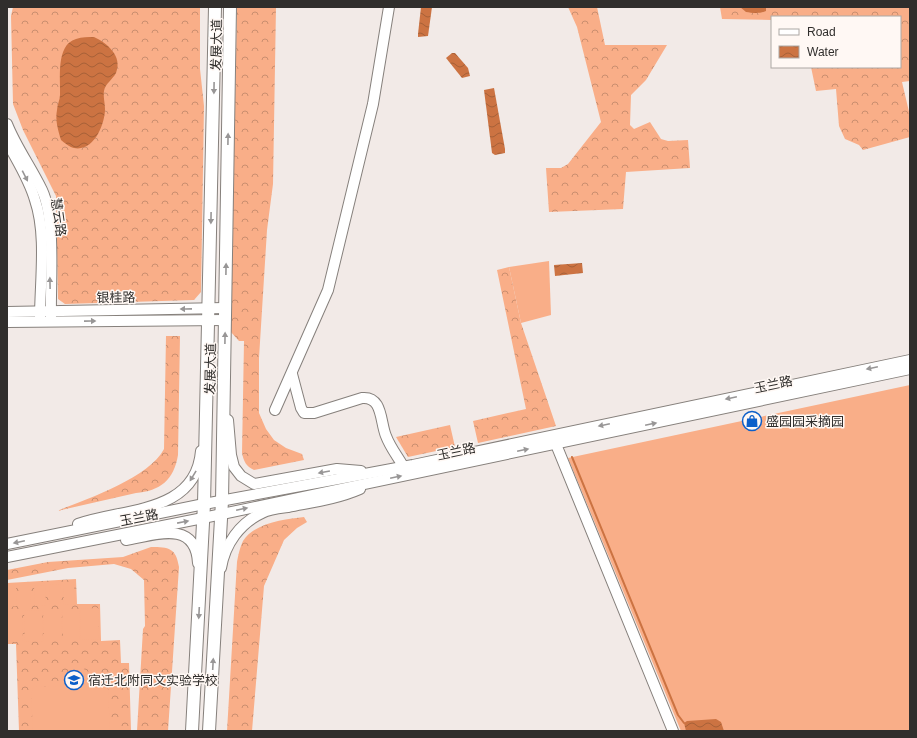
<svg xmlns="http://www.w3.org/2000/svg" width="917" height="738" viewBox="0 0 917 738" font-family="Arial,'Noto Sans SC',sans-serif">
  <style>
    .forest { fill: url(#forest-crowns) }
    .garden { fill: #f9ae88 }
    .water { fill: url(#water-waves) }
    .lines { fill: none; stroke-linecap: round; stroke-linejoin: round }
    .stream { stroke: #cc7342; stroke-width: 2 }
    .minor-casing { stroke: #86807c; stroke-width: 12 }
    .major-casing { stroke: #86807c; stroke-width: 14 }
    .minor { stroke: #fff; stroke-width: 10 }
    .major { stroke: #fff; stroke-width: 12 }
    .oneway { fill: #989696 }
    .labels { text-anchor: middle; stroke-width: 3; stroke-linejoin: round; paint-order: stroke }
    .street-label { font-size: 13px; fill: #302e2c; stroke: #fff8f4 }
    .poi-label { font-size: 13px; fill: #302e2c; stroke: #fff8f4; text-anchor: start }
  </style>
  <defs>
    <pattern id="forest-crowns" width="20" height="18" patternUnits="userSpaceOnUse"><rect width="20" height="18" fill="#f9ae88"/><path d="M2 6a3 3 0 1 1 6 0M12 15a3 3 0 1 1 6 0" fill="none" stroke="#ca8e6f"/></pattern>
    <pattern id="water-waves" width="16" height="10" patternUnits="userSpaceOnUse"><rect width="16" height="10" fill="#cc7342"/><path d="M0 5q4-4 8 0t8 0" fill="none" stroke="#a65f37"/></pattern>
  </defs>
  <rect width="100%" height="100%" fill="#f2eae7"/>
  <g class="forest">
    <polygon points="13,7 200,7 200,69 204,106 201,292 194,300 65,304 58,299 56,196 23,130 13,104 11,16"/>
    <path d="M237 7H276L273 184 267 230 259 358V413L266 429 274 440 286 448 302 454 304 460 254 470C246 466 244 462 242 453L244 341H239L230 331Z"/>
    <polygon points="568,7 597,7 605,45 667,45 646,80 631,95 630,125 634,129 650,122 661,139 668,141 688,140 690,168 626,172 623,209 549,212 546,168 561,168 568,164 601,122 577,27"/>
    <polygon points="720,7 910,7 910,81 902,82 910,116 910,137 863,150 859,145 845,139 839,126 836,89 816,91 811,67 900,67 900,17 772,17 772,20 722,19"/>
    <polygon points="509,267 521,323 556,426 478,443 473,421 526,409 497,270"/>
    <path d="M166 336H180L178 455C174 480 160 491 136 493L57 511C87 499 149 478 164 449Z"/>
    <polygon points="450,425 455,447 408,457 396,437"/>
    <path d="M304 517 307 522 297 528 284 540 264 586 252 731H227L237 562C238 556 240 547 243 541 254 523 285 519 304 517Z"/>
    <path d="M151 547C169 547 176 548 179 567L168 731H137L143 629 145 626 144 580 131 569 114 564 68 568 7 580V570L48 562 123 557Z"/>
    <polygon points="76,579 77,604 100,604 101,641 120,640 121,663 129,663 131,731 19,731 16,644 7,644 7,583"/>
  </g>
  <g class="garden">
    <polygon points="549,261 551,315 521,323 509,267"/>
    <polygon points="910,385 910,731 681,731 568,458"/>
    <polygon points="60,584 61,605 50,605 49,585"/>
    <polygon points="63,584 74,584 75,604 64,605"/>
    <polygon points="45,585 46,605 35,606 34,586"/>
    <polygon points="7,586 16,586 17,606 7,607"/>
    <polygon points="20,586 30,586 31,606 20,606"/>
    <polygon points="98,608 99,639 81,640 80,609"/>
    <polygon points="62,609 79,609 80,640 63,640"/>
    <polygon points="42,610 43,641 25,642 24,611"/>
    <polygon points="43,610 61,610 62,641 44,641"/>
    <polygon points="7,611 22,611 23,642 7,642"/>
    <polygon points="82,668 98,678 78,679 79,672"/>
    <polygon points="105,684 108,689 110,731 33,731 31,695 33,687"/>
  </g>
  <g class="water">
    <polygon points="421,7 432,7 428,36 418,37 418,34"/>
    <path d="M740 7H766V11C760 14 752 13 746 12Z"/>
    <path d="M94 37C107 43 123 56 116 73 113 79 105 84 104 91 103 96 105 103 105 109 105 124 94 152 74 148 69 147 65 143 61 140 58 130 55 120 57 110 57 105 60 100 60 95 61 80 55 45 76 39 82 37 88 37 94 37Z"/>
    <polygon points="452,53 455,53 468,68 470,76 462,78 446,58"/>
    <polygon points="494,88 505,149 505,153 495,155 492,153 484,90"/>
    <polygon points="582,263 583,273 555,276 554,265"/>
    <polygon points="716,719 721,722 724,731 686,731 684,723 687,721"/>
  </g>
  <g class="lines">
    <polyline class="stream" points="572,457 678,715 684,723"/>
    <g class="minor-casing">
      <g id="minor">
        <path d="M7 124C16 147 31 167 42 190 56 220 50 283 51 318"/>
        <path d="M7 142C17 161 29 179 35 200 47 235 40 281 40 319"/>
        <polyline points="7,312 225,308"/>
        <polyline points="7,322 225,320"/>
        <path d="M292 374 301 408 304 413H314L362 398C383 396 380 422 386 436 390 447 398 457 403 466"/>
        <polyline points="275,410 328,290 373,104 389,7"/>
        <polyline points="228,420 231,455 234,467 241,476 254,484 337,469 361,471"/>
        <polyline points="553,437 673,731"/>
        <path d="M78 524C123 508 196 514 201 451"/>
        <path d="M126 540C154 535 196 519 198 563"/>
        <polyline points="7,544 204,504 413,465 910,360"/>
        <polyline points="7,557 203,518 910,369"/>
        <path d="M221 568C225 544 240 523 262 513 269 509 280 508 288 507 313 502 337 499 360 489"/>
      </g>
    </g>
    <g class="major-casing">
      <g id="major">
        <polyline points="192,731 204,504 215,7"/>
        <polyline points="209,731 222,501 230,7"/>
      </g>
    </g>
    <use href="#minor" class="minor"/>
    <use href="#major" class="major"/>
  </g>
  <defs><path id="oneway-solid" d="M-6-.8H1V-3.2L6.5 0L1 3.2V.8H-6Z"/></defs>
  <g class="oneway">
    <use href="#oneway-solid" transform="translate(214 88) rotate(91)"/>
    <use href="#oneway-solid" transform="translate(228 139) rotate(-89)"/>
    <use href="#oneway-solid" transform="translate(25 176) rotate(63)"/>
    <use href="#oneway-solid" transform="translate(211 218) rotate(91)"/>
    <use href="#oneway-solid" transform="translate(226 269) rotate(-89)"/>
    <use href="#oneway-solid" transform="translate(50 283) rotate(-91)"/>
    <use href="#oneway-solid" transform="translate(186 309) rotate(179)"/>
    <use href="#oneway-solid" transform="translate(90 321) rotate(-1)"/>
    <use href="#oneway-solid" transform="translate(225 338) rotate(-89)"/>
    <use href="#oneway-solid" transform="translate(872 368) rotate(168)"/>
    <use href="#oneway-solid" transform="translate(731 398) rotate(168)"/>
    <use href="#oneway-solid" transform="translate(651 424) rotate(-12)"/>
    <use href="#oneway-solid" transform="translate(604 425) rotate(168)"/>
    <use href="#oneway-solid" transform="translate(523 450) rotate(-12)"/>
    <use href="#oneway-solid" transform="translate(324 472) rotate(170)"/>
    <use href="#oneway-solid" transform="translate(193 476) rotate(121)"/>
    <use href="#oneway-solid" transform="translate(396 477) rotate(-12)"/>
    <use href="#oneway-solid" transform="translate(242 509) rotate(-12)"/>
    <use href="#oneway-solid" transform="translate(183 522) rotate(-11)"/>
    <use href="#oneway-solid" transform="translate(19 542) rotate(168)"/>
    <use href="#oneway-solid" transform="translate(199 613) rotate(93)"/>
    <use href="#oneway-solid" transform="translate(213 664) rotate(-87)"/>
  </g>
  <defs>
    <g id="shop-ring" transform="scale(1)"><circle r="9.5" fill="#fff8f4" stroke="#0c5fc9" stroke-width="1.5"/><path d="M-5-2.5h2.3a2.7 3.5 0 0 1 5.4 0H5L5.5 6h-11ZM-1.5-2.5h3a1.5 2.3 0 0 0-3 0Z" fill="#0c5fc9"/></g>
    <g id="school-ring" transform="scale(1)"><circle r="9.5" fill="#fff8f4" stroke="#0c5fc9" stroke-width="1.5"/><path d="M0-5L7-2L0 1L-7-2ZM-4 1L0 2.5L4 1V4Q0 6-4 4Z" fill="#0c5fc9"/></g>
  </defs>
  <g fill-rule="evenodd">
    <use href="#shop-ring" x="752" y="421"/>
    <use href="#school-ring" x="74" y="680"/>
  </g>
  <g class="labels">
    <g class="street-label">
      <text transform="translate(216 45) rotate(-89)" y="5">发展大道</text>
      <text transform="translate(59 217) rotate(82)" y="5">慧云路</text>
      <text transform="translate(116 297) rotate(-1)" y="5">银桂路</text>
      <text transform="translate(210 369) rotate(-89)" y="5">发展大道</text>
      <text transform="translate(773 384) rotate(-12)" y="5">玉兰路</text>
      <text transform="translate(456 451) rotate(-12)" y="5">玉兰路</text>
      <text transform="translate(139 517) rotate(-11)" y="5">玉兰路</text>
    </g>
    <g class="poi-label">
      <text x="766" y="426">盛园园采摘园</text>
      <text x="88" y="685">宿迁北附同文实验学校</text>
    </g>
  </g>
  <rect width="917" height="738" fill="none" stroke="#302e2c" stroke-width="16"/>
  <rect x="771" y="16" width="130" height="52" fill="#fff8f4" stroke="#aca7a4"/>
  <rect x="779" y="29" width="20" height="6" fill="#ffffff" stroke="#aca7a4"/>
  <text x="807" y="36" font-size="12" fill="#302e2c">Road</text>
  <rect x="779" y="46" width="20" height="12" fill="url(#water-waves)" stroke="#aca7a4"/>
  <text x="807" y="56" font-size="12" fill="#302e2c">Water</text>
</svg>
